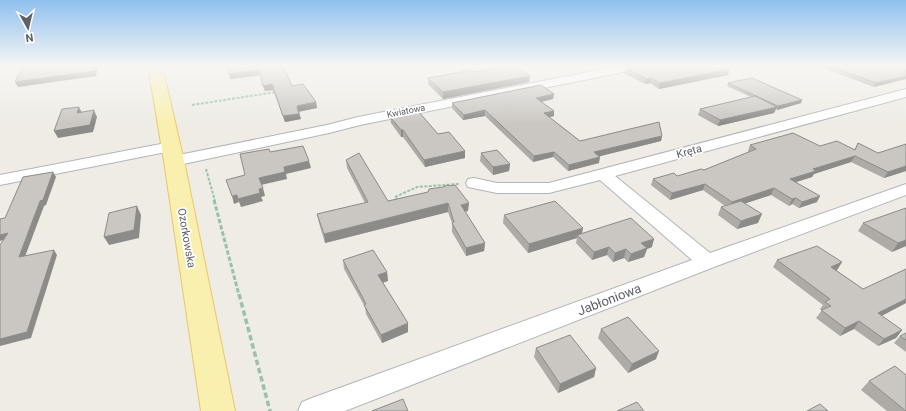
<svg xmlns="http://www.w3.org/2000/svg" width="906" height="411" viewBox="0 0 906 411" font-family="Roboto,sans-serif">
  <style>
    .lines { fill: none; stroke-linecap: round; stroke-linejoin: round }
    .minor-casing { stroke: #b2b5b9; stroke-width: 2 }
    .major-casing { stroke: #e8c865; stroke-width: 2 }
    .path-far2 { stroke: #9bc2a8; stroke-width: 2; stroke-dasharray: 3 1.5; stroke-linecap: butt }
    .path-far1 { stroke: #9bc2a8; stroke-width: 3; stroke-dasharray: 4.5 2; stroke-linecap: butt }
    .path { stroke: #9bc2a8; stroke-width: 3.5; stroke-dasharray: 5.5 3; stroke-linecap: butt }
    .minor { fill: #fff; fill-rule: evenodd }
    .major { fill: #f9f0af; fill-rule: evenodd }
    .wall { fill: #aeaba7 }
    .shaded-wall { fill: #8d8b88 }
    .building { fill: #cac7c2; stroke: #8d8b88 }
    .labels { text-anchor: middle; stroke-width: 3.5; stroke-linejoin: round; paint-order: stroke }
    .far-street-label { font-size: 9px; fill: #5d6064; stroke: #fff }
    .street-label { font-size: 11px; fill: #5d6064; stroke: #fff }
    .near-street-label { font-size: 13px; fill: #5d6064; stroke: #fff }
  </style>
  <rect width="100%" height="100%" fill="#eeece5"/>
  <g class="lines">
    <g class="minor-casing">
      <g id="minor">
        <polygon points="619,66 644,66 638,69 360,125 329,133 174,166 168,164 166,161 168,158 174,156 327,125 358,117"/>
        <polygon points="906,89 906,97 615,176 710,253 906,184 906,195 714,267 345,411 298,411 302,402 312,398 692,260 600,180 549,193 497,193 468,187 466,183 468,179 474,178 497,183 549,183"/>
        <polygon points="171,142 176,144 179,147 176,150 0,185 0,175"/>
      </g>
    </g>
    <g class="major-casing">
      <polygon id="major" points="148,66 162,66 184,161 235,411 201,411 164,161"/>
    </g>
    <g class="path-far2">
      <polyline points="192,105 276,92"/>
      <polyline points="206,169 215,201"/>
      <polyline points="397,201 395,197 417,187 459,184"/>
    </g>
    <g class="path-far1">
      <polyline points="214,200 239,295"/>
      <polyline points="396,200 397,202"/>
    </g>
    <polyline class="path" points="239,294 270,411"/>
    <use href="#minor" class="minor"/>
    <use href="#major" class="major"/>
  </g>
  <g class="wall">
    <polygon points="283,66 292,86 316,102 317,108 299,111 301,119 285,122 273,90 265,91 261,75 230,79"/>
    <polygon points="818,66 906,66 874,87"/>
    <polygon points="626,68 728,75 659,89 650,83 645,84 624,73"/>
    <polygon points="530,76 529,82 443,99 428,84 428,78"/>
    <polygon points="728,83 802,100 801,103 777,110 776,109 774,113 718,126 698,115 700,109 751,97 727,86"/>
    <polygon points="554,94 553,99 541,102 554,111 554,116 549,117 580,141 662,136 661,141 599,156 599,163 568,171 553,157 533,162 485,116 463,120 452,108 452,103"/>
    <polygon points="390,117 438,134 465,151 465,158 425,167 403,137 401,137 391,123"/>
    <polygon points="858,143 878,153 906,144 906,171 884,178 851,162 814,174 812,177 796,182 817,202 799,208 792,204 789,206 771,195 745,203 758,223 737,229 718,215 721,207 725,206 703,190 670,200 651,185 653,179 677,176 704,170 749,152 748,151 750,145 820,146 855,149"/>
    <polygon points="481,153 510,164 509,171 493,175 480,161"/>
    <polygon points="346,160 388,201 428,192 468,211 465,212 485,243 484,251 466,256 452,232 452,223 448,212 325,243 319,223 317,214 365,203 347,168"/>
    <polygon points="504,215 583,228 582,233 652,247 647,249 644,257 628,262 624,258 613,262 607,255 592,260 576,243 577,238 528,253 503,223"/>
    <polygon points="863,223 906,246 892,252 858,231"/>
    <polygon points="343,260 387,272 388,281 382,283 408,332 382,343 366,314 365,307 344,269"/>
    <polygon points="777,260 842,262 837,270 836,270 863,289 906,269 906,303 881,316 902,330 896,338 878,346 854,329 840,336 816,318 822,310 820,309 823,305 773,267"/>
    <polygon points="601,329 656,359 628,373 598,338"/>
    <polygon points="906,333 906,352 894,343 900,336"/>
    <polygon points="536,348 596,368 594,377 558,393 534,357"/>
    <polygon points="869,381 906,411 887,411 861,390"/>
  </g>
  <g class="shaded-wall">
    <polygon points="95,66 98,66 96,76 18,87 15,82"/>
    <polygon points="730,69 728,75 659,89 660,83"/>
    <polygon points="259,70 261,75 230,79 229,74"/>
    <polygon points="530,76 529,82 443,99 443,92"/>
    <polygon points="906,76 906,79 874,87 876,83"/>
    <polygon points="651,78 650,83 645,84 647,79"/>
    <polygon points="272,84 273,90 265,91 263,86"/>
    <polygon points="554,94 553,99 536,103 536,98"/>
    <polygon points="802,100 801,103 777,110 778,106"/>
    <polygon points="316,102 317,108 298,112 297,106"/>
    <polygon points="79,107 82,113 77,113"/>
    <polygon points="777,107 774,113 718,126 720,120"/>
    <polygon points="94,110 97,117 93,132 58,138 54,131"/>
    <polygon points="485,110 485,116 463,120 464,115"/>
    <polygon points="554,111 554,116 544,119 544,113"/>
    <polygon points="299,114 301,119 285,122 283,116"/>
    <rect x="401" y="130" width="2" height="7"/>
    <polygon points="662,136 661,141 593,158 594,152"/>
    <polygon points="465,151 465,158 425,167 424,160"/>
    <polygon points="554,152 553,157 533,162 534,156"/>
    <polygon points="855,156 851,162 814,174 812,177 787,185 790,179 813,169"/>
    <polygon points="600,157 599,163 568,171 569,165"/>
    <polygon points="309,161 311,168 286,174 287,179 261,185 259,178 284,167"/>
    <polygon points="510,164 509,171 493,175 493,167"/>
    <polygon points="906,166 906,171 884,178 888,172"/>
    <polygon points="53,172 56,177 46,205 44,206 23,262 19,257 40,201"/>
    <polygon points="705,184 703,190 670,200 672,193"/>
    <polygon points="263,188 265,196 261,197 263,201 241,207 238,199 259,189"/>
    <polygon points="774,188 771,195 729,209 732,202"/>
    <polygon points="237,195 239,202 234,204 232,196"/>
    <polygon points="820,196 817,202 799,208 802,202"/>
    <polygon points="796,198 792,204 789,206 792,199"/>
    <polygon points="448,203 448,212 325,243 324,234"/>
    <polygon points="469,203 468,211 461,213 461,205"/>
    <polygon points="137,206 141,215 139,238 109,245 104,237"/>
    <polygon points="762,214 758,223 737,229 741,221"/>
    <polygon points="583,228 581,237 577,235 577,238 528,253 529,244"/>
    <polygon points="8,233 11,238 0,241 0,235"/>
    <polygon points="654,239 652,247 647,249 644,257 628,262 631,254 641,243"/>
    <polygon points="906,240 906,246 892,252 898,243"/>
    <polygon points="485,243 484,251 466,256 466,248"/>
    <polygon points="609,247 607,255 592,260 594,252"/>
    <polygon points="626,249 624,258 613,262 615,253"/>
    <polygon points="54,250 57,255 31,338 0,346 0,339"/>
    <polygon points="842,262 837,270 826,274 831,267"/>
    <polygon points="387,272 388,281 379,284 378,275"/>
    <polygon points="906,299 906,303 872,321 878,313"/>
    <polygon points="859,321 854,329 840,336 845,328"/>
    <polygon points="408,323 408,332 382,343 381,335"/>
    <polygon points="902,330 896,338 878,346 884,339"/>
    <polygon points="659,351 656,359 628,373 632,364"/>
    <polygon points="596,368 594,377 558,393 560,384"/>
  </g>
  <g class="building">
    <polygon points="23,66 95,66 94,71 15,82"/>
    <polygon points="227,66 283,66 292,86 303,84 316,102 297,106 299,114 283,116 272,84 263,86 259,70 229,74"/>
    <polygon points="510,66 516,66 530,76 443,92 428,78 472,70 476,72"/>
    <polygon points="634,66 724,66 730,69 660,83 651,78 647,79 626,68"/>
    <polygon points="829,66 906,66 906,76 876,83"/>
    <polygon points="752,78 802,100 778,106 728,83"/>
    <polygon points="541,85 554,94 536,98 554,111 544,113 580,141 659,122 662,136 594,152 600,157 569,165 554,152 534,156 485,110 464,115 452,103"/>
    <polygon points="755,96 777,107 720,120 700,109"/>
    <polygon points="79,107 77,113 94,110 90,125 54,131 62,109"/>
    <polygon points="418,111 438,134 449,132 465,151 424,160 403,130 401,130 390,117"/>
    <polygon points="793,133 820,146 837,141 855,150 858,143 878,153 906,144 906,166 888,172 855,156 813,169 816,171 790,179 820,196 802,202 796,198 792,199 774,188 732,202 705,184 672,193 653,179 674,173 677,176 701,169 704,170 756,149 750,145"/>
    <polygon points="303,146 309,161 284,167 285,172 259,178 263,188 259,189 260,193 238,199 237,195 232,196 226,180 245,175 240,154 269,149 270,152"/>
    <polygon points="497,150 510,164 493,167 481,153"/>
    <polygon points="359,153 388,201 428,192 429,189 443,187 448,185 449,186 455,185 469,203 461,205 485,243 466,248 452,223 454,222 448,203 324,234 317,214 368,202 346,160"/>
    <polygon points="53,172 43,200 40,201 19,257 54,250 27,332 0,339 0,245 8,233 0,235 0,219 5,218 23,177"/>
    <polygon points="555,201 583,228 529,244 504,215"/>
    <polygon points="741,201 762,214 741,221 721,207"/>
    <polygon points="137,206 134,230 104,237 109,213"/>
    <polygon points="906,208 906,240 898,243 863,223"/>
    <polygon points="631,218 654,239 641,243 647,248 631,254 626,249 615,253 609,247 594,252 577,235"/>
    <polygon points="817,246 842,262 831,267 863,289 906,269 906,299 878,313 902,330 884,339 859,321 845,328 821,310 831,306 825,302 830,299 777,260"/>
    <polygon points="373,250 387,272 378,275 408,323 381,335 364,305 366,304 343,260"/>
    <polygon points="628,317 659,351 632,364 601,329"/>
    <polygon points="906,333 906,340 900,336"/>
    <polygon points="570,335 596,368 560,384 536,348"/>
    <polygon points="895,366 906,375 906,411 869,381"/>
    <polygon points="403,399 408,411 372,411"/>
    <polygon points="637,402 644,411 617,411"/>
    <polygon points="820,404 828,411 807,411"/>
  </g>
  <linearGradient id="sky" x2="0" y2="1"><stop stop-color="#8fc0ef"/><stop offset="0.53" stop-color="#f7f6f3"/><stop offset="1" stop-color="#f7f6f3" stop-opacity="0"/></linearGradient>
  <rect width="906" height="124" fill="url(#sky)"/>
  <g class="labels">
    <g class="far-street-label">
      <text transform="translate(406 111) rotate(-11)" y="3">Kwiatowa</text>
    </g>
    <g class="street-label">
      <text transform="translate(689 151) rotate(-15)" y="4">Kręta</text>
      <text transform="translate(187 238) rotate(80)" y="4">Ozorkowska</text>
    </g>
    <g class="near-street-label">
      <text transform="translate(609 299) rotate(-21)" y="5">Jabłoniowa</text>
    </g>
  </g>
  <g transform="translate(28 28) rotate(172)" stroke="#ffffff" stroke-width="3" paint-order="stroke">
  <path d="M0-3L7 15L0 10L-7 15Z" fill="#5d6064"/>
  <text y="-6" font-size="11" font-weight="bold" text-anchor="middle" fill="#5d6064">N</text>
  </g>
</svg>
